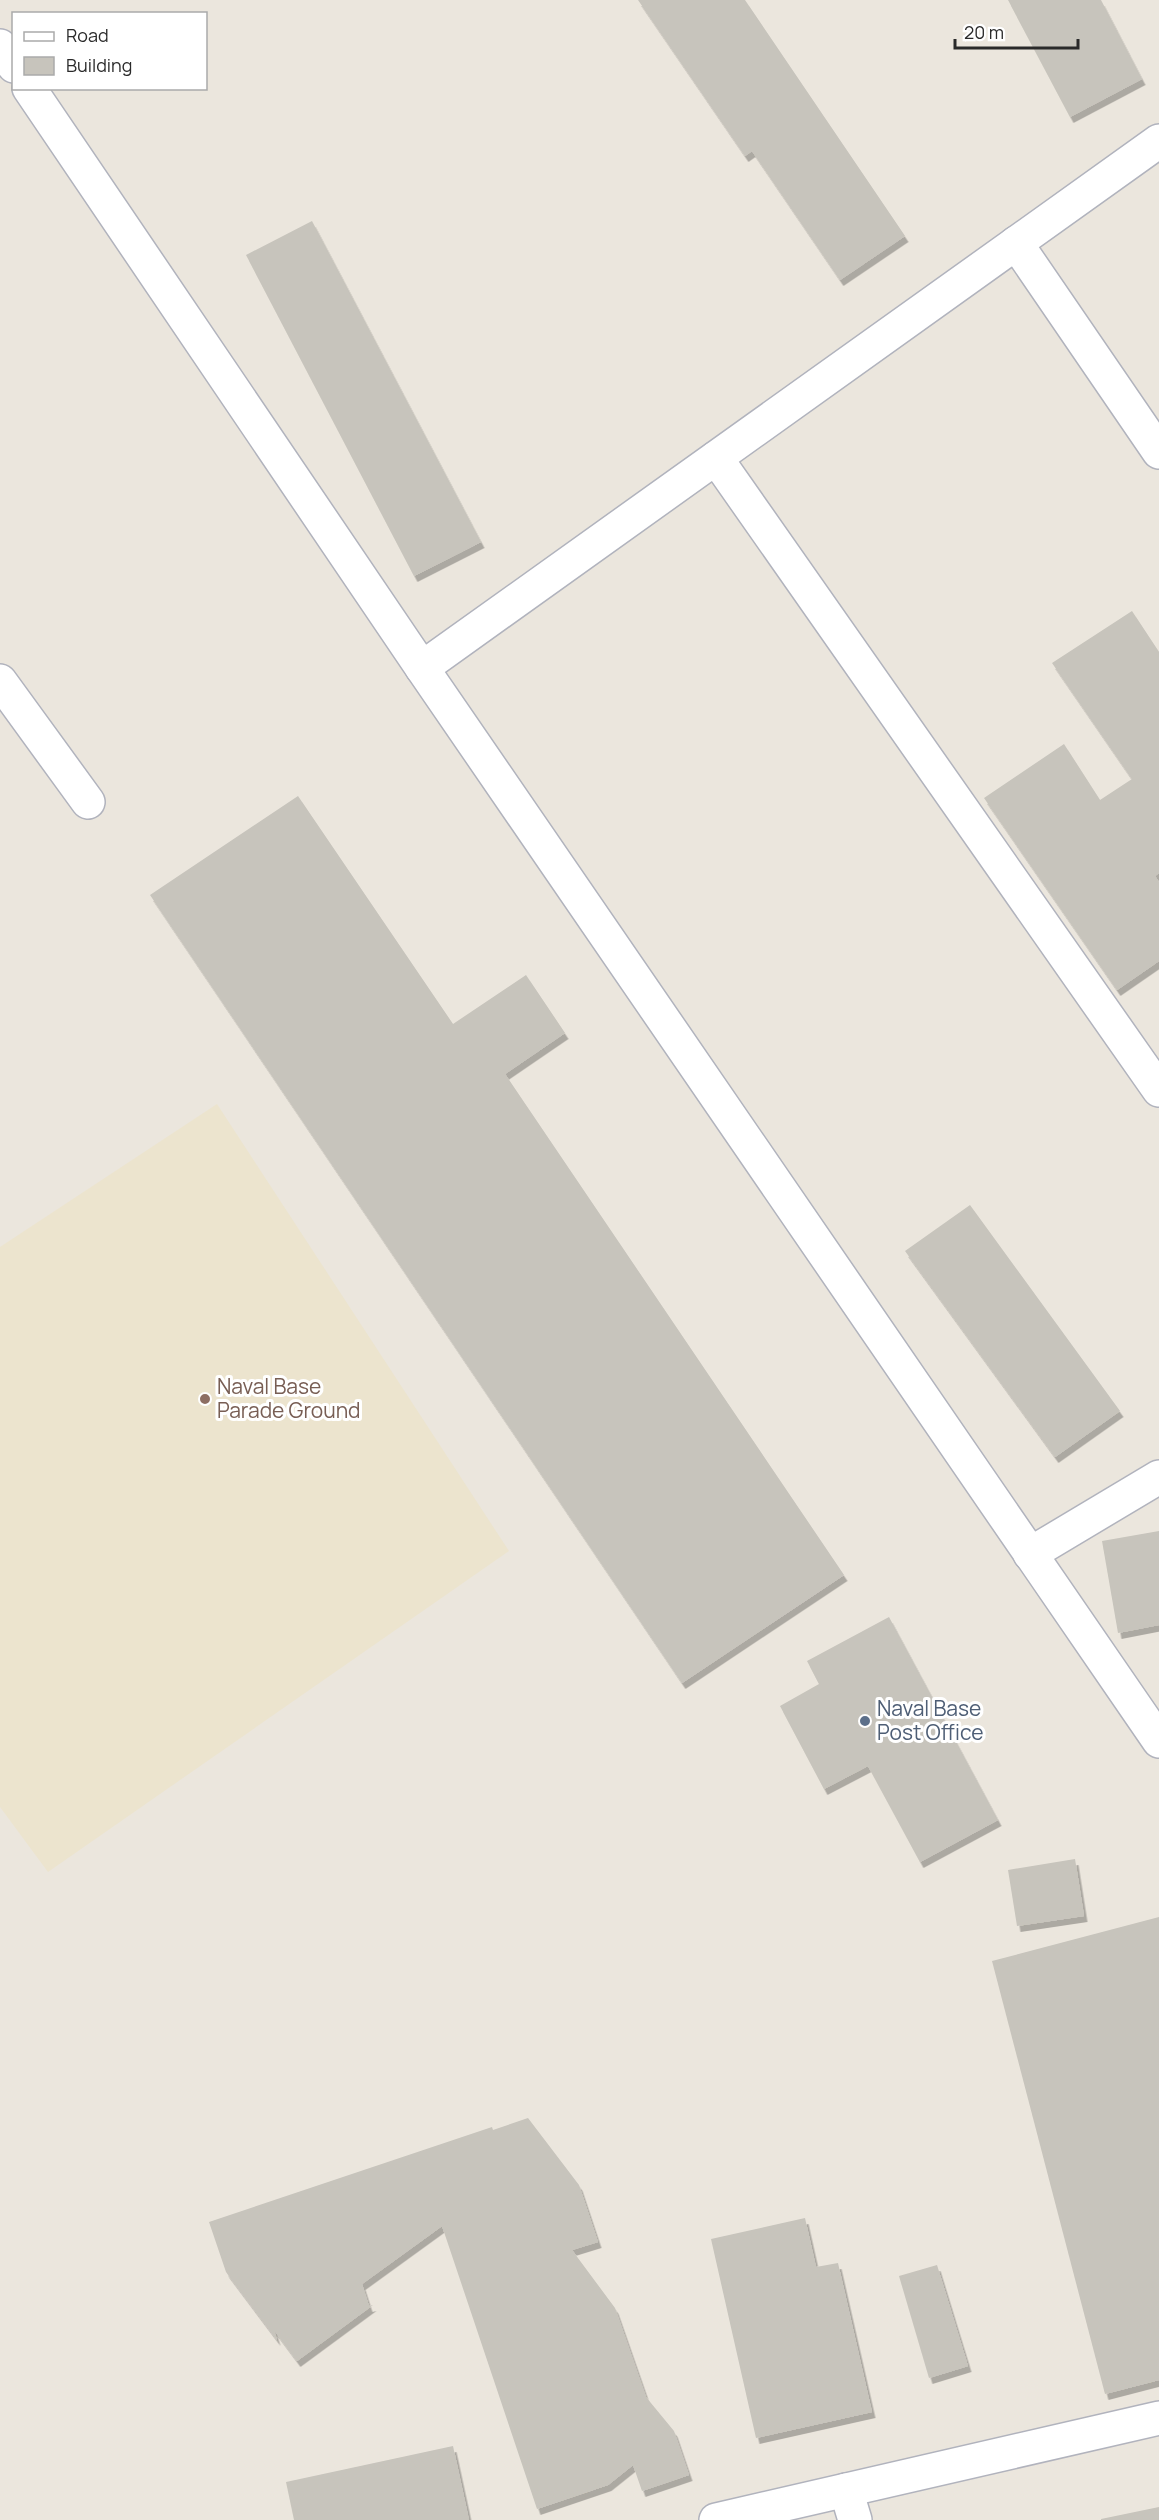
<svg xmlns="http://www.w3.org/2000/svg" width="1159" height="2520" viewBox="0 0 1159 2520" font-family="Manrope,sans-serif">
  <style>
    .education { fill: #ece4ce }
    .building { fill: #c7c4bc; filter: url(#shadow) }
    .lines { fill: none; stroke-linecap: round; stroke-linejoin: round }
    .minor-casing { stroke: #b1b3bd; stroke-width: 36 }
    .minor { stroke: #fff; stroke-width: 33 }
    .education-dot { fill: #8d6e63; stroke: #fff; stroke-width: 2 }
    .service-dot { fill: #5c6f8a; stroke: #fff; stroke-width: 2 }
    .labels { text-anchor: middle; stroke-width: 6; stroke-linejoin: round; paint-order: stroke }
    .education-label { font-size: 21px; fill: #785e54; stroke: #fff; text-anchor: start }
    .service-label { font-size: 21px; fill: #4e5e75; stroke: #fff; text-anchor: start }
  </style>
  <defs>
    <filter id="shadow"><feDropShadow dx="3.5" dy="6" stdDeviation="0" flood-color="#0004"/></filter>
  </defs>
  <rect width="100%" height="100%" fill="#ebe6dd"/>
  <polygon class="education" points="217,1104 509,1551 48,1872 0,1807 0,1247"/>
  <g class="building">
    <polygon points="638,0 745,0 905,236 840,280 752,151 745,156"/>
    <polygon points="1008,0 1101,0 1142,79 1070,117"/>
    <polygon points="312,221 481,542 414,576 246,255"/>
    <polygon points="1132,611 1159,652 1159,873 1155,876 1159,882 1159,961 1117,990 984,798 1064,744 1100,800 1132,779 1052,663"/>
    <polygon points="298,796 453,1024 526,975 565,1033 505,1074 844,1575 682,1683 150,895"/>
    <polygon points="970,1205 1120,1411 1055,1457 905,1251"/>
    <polygon points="1159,1531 1159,1625 1118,1633 1102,1541"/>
    <polygon points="889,1617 998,1820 920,1862 868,1766 824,1789 780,1706 819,1684 807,1661"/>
    <polygon points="1075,1859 1084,1916 1017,1926 1008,1870"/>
    <polygon points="1159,1917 1159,2380 1105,2394 992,1961"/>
    <polygon points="528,2118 579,2185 598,2242 572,2250 615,2308 646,2397 674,2431 689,2475 642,2491 633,2465 608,2485 537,2509 442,2226 362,2284 369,2306 373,2305 297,2361 274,2330 277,2340 226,2272 209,2222 492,2127 493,2130"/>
    <polygon points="805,2218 816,2267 838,2263 872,2412 756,2438 711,2239"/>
    <polygon points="937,2265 968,2366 929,2378 899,2276"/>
    <polygon points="453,2446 469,2520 294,2520 286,2482"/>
    <polygon points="1159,2507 1159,2520 1101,2520 1101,2519"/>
  </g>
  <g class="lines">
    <g class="minor-casing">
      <g id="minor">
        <polyline points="0,46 14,66"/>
        <polyline points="29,88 422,668 1159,1741"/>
        <polyline points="1016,243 1159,452"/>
        <polyline points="716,458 1159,1090"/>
        <polyline points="422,668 1159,141"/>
        <polyline points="0,681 88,802"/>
        <polyline points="1030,1554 1159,1477"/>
        <polyline points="846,2490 855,2520"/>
        <polyline points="716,2520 1159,2418"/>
      </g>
    </g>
    <use href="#minor" class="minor"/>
  </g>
  <circle class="education-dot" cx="205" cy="1399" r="6"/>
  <circle class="service-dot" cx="865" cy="1721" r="6"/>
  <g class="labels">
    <g class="education-label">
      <text x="217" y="1394">Naval Base<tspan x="217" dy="24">Parade Ground</tspan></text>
    </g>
    <g class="service-label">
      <text x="877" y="1716">Naval Base<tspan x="877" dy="24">Post Office</tspan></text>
    </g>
  </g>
  <rect x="12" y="12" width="195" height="78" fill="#ffffff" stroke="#aaaaaa" stroke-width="1.5"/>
  <rect x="24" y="32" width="30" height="9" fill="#ffffff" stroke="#aaaaaa" stroke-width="1.5"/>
  <text x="66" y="42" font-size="18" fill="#2a2a2a">Road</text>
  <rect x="24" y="57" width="30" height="18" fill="#c7c4bc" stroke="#aaaaaa" stroke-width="1.5"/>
  <text x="66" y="72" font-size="18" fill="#2a2a2a">Building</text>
  <path d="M955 39v9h123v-9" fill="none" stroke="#2a2a2a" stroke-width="3"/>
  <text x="964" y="39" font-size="18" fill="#2a2a2a" stroke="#ffffff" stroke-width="4.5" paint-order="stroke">20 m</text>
</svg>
